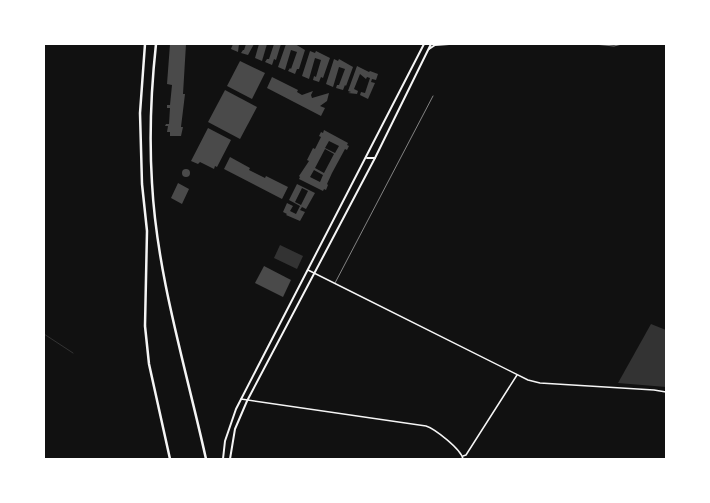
<svg xmlns="http://www.w3.org/2000/svg" width="710" height="503" viewBox="0 0 710 503" font-family="Signika,sans-serif">
  <style>
    .water { fill: #333 }
    .lines { fill: none; stroke-linecap: round; stroke-linejoin: round }
    .stream { stroke: #333; stroke-width: 1 }
    .building { fill: #4a4a4a; fill-rule: evenodd }
    .service { stroke: #f5f5f5; stroke-width: 0.5 }
    .minor { stroke: #f5f5f5; stroke-width: 1.5 }
    .secondary { stroke: #f5f5f5; stroke-width: 2 }
    .motorway { stroke: #f5f5f5; stroke-width: 2.5 }
  </style>
  <rect width="100%" height="100%" fill="#111"/>
  <g class="water">
    <polygon points="280,245 303,256 297,269 274,258"/>
    <polygon points="651,324 666,330 666,387 618,383"/>
  </g>
  <g class="lines">
    <polyline class="stream" points="44,334 73,353"/>
  </g>
  <g class="building">
    <polygon points="170,44 186,44 183,94 185,94 181,127 183,127 181,136 170,136 170,132 167,132 168,126 165,126 166,124 169,124 170,108 167,108 167,105 170,105 172,85 167,84"/>
    <polygon points="233,44 239,44 238,52 231,49"/>
    <polygon points="246,44 254,44 248,55 241,53 243,50 244,50"/>
    <polygon points="259,44 267,44 262,61 255,58"/>
    <polygon points="274,44 281,44 276,60 274,59 272,65 265,62 267,59 269,59"/>
    <polygon points="286,44 295,44 305,50 299,69 297,69 295,74 288,71 290,68 291,69 297,52 291,50 285,70 278,67"/>
    <polygon points="310,51 315,53 316,51 330,58 323,78 321,77 319,82 313,80 314,76 316,77 321,60 315,58 309,79 302,76"/>
    <polygon points="334,59 338,61 339,59 353,67 346,86 345,85 343,90 336,88 337,85 339,85 345,69 339,67 333,87 326,84"/>
    <polygon points="240,61 265,73 252,99 227,86"/>
    <polygon points="357,66 369,72 370,71 378,74 376,80 372,79 371,82 375,83 368,99 360,95 361,92 365,93 370,78 367,77 366,79 360,74 354,89 358,91 357,94 348,93 351,92 348,91"/>
    <polygon points="272,77 298,90 297,92 302,95 313,91 311,95 312,98 329,93 327,101 320,106 325,108 321,116 267,88"/>
    <polygon points="225,90 257,107 240,139 208,122"/>
    <polygon points="208,128 231,140 217,167 215,166 214,169 200,162 198,164 191,161"/>
    <path d="M324 130 348 143 347 145 349 146 347 150 345 149 332 173 327 184 328 185 326 190 324 189 323 191 299 179 300 177 299 176 309 161 307 160 313 148 315 149 321 137 319 136 321 132 323 133ZM329 141 339 146 335 153 325 148ZM325 149 334 154 324 173 315 168ZM314 170 323 175 320 182 310 177Z"/>
    <polygon points="230,157 250,168 249,170 265,178 266,176 288,187 282,199 224,169"/>
    <circle cx="186" cy="173" r="4"/>
    <polygon points="178,183 189,189 182,204 171,198"/>
    <path d="M297 184 315 193 306 209 302 207 300 210 305 212 300 221 286 215 287 214 283 212 287 203 293 206 290 211 296 214 300 206 289 200ZM302 188 308 191 301 205 295 202Z"/>
    <polygon points="264,266 291,280 283,297 255,283"/>
  </g>
  <g class="lines">
    <g class="service">
      <polyline points="594,44 614,46 622,44"/>
      <polyline points="335,283 433,96"/>
    </g>
    <g class="minor">
      <polyline points="308,270 528,380 540,383 654,390 666,392"/>
      <path d="M241 399 426 426C435 429 461 449 463 459"/>
      <polyline points="463,456 466,455 517,375"/>
    </g>
    <g class="secondary">
      <polyline points="429,49 435,45 449,44"/>
      <polyline points="367,158 375,158"/>
      <polyline points="223,459 225,441 236,409 424,44"/>
      <polyline points="230,459 235,429 247,401 375,158 431,44"/>
    </g>
    <g class="motorway">
      <polyline points="145,44 140,113 142,184 147,231 145,326 149,364 170,459"/>
      <path d="M156 44C151 90 149 136 152 183 157 276 186 368 206 459"/>
    </g>
  </g>
  <rect width="710" height="503" fill="none" stroke="#ffffff" stroke-width="90"/>
</svg>
